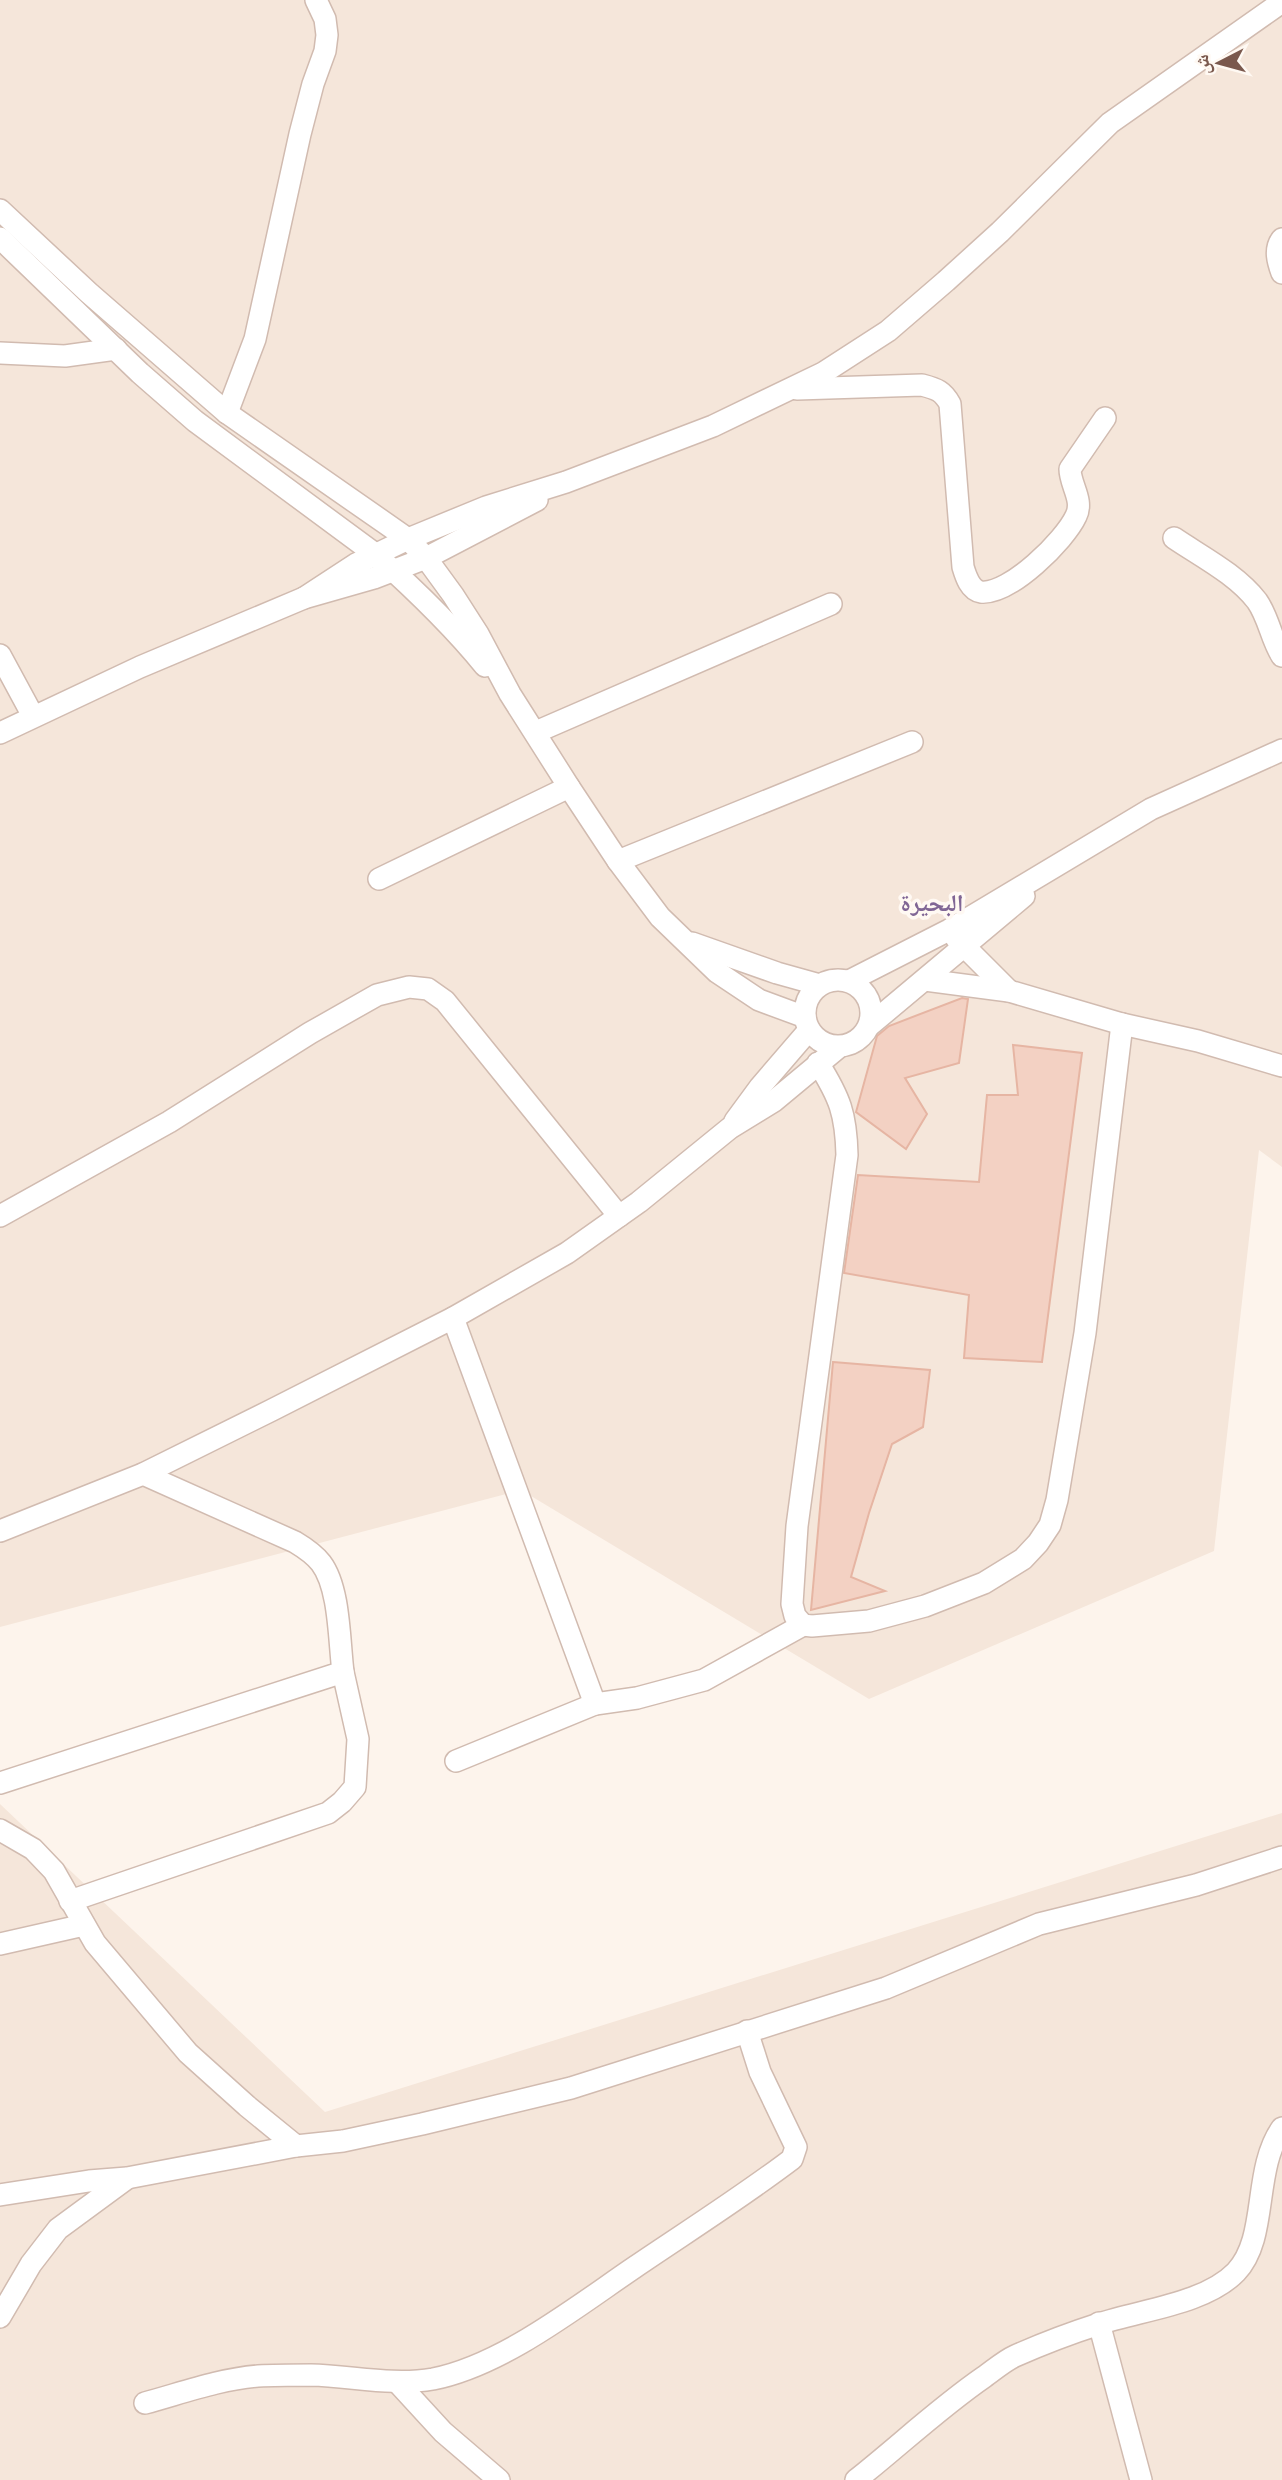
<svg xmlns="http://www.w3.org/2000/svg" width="1282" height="2480" viewBox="0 0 1282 2480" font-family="Barlow,'Noto Naskh Arabic',sans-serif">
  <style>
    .residential { fill: #f5e6da }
    .building { fill: #f3d1c3; stroke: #e6b5a3; stroke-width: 2 }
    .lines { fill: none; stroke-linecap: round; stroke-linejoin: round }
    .minor-casing { stroke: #d1bbb0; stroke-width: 24 }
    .minor { stroke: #fff; stroke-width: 21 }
    .labels { text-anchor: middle; stroke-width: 7; stroke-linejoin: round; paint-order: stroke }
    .neighbourhood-label { font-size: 24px; font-weight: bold; fill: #806695; stroke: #fff9f3 }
  </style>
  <rect width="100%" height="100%" fill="#fdf4ec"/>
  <g class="residential">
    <polygon points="0,0 1282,0 1282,1167 1259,1150 1214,1551 869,1699 521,1490 0,1627"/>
    <polygon points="0,1804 325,2112 1282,1813 1282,2480 0,2480"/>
  </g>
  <g class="building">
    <polygon points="962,998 968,999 959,1063 905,1078 927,1114 906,1149 856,1112 877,1036 889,1026"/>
    <polygon points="1013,1045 1082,1053 1042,1362 964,1358 969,1295 844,1273 858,1175 979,1182 987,1095 1018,1095"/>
    <polygon points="833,1362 930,1370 923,1427 892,1444 869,1513 851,1577 885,1591 811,1610"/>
  </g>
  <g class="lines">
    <g class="minor-casing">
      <g id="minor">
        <polyline points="0,210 89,293 227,413 408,539 426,558 453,595 478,634 510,694 569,787 618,861 660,917 717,972 759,1000 805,1017"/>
        <path d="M0 238 140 373 195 421 375 554C414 589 452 625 485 666"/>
        <path d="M1282 239C1274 249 1278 262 1282 273"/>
        <polyline points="0,353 65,356 116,349"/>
        <path d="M797 389 922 385C937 389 943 391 950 404L963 567C966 577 970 590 981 592 1010 595 1065 540 1076 516 1084 500 1070 485 1070 469L1105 418"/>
        <polyline points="227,413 255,339 300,134 313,84 325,51 327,35 325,19 316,0"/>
        <path d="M1174 538C1202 557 1236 574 1257 601 1269 618 1271 639 1282 656"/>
        <polyline points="304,598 356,564 408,539 486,507 566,482 713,426 823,373 888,331 946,281 1000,232 1110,123 1282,2"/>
        <polyline points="0,655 33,716"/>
        <polyline points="536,732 831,604"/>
        <polyline points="0,733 140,667 304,598 374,578 426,558 537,500"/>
        <polyline points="618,861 912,742"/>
        <polyline points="379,879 569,787"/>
        <polyline points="956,938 1009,991"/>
        <polyline points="692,943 777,973 820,985"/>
        <circle cx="838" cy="1013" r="33"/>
        <polyline points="925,980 1009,991 1122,1024 1198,1041 1282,1066"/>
        <polyline points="849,981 949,930 1151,809 1282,750"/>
        <polyline points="870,1025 1024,896"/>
        <path d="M818 1063C840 1098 846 1114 847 1155L797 1526 792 1604 795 1616 803 1625 812 1626 869 1621 925 1606 984 1583 1023 1559 1038 1543 1050 1525 1057 1500 1085 1333 1122 1024"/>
        <polyline points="735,1121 760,1087 809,1030"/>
        <polyline points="0,1216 169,1122 310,1033 377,995 409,987 428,989 445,1001 619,1216"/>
        <polyline points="453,1318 595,1704 637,1698 704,1680 803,1625"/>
        <polyline points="0,1531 143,1474 272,1410 453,1318 567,1253 639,1202 730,1128 774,1101 839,1047"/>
        <polyline points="456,1761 595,1704"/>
        <path d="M0 1783 343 1672C339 1641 340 1588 321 1563 314 1554 305 1548 295 1542L143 1474"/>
        <polyline points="0,1830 33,1849 54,1871 95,1943 188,2053 247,2106 296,2146"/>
        <polyline points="70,1901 328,1813 342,1802 355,1787 358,1739 343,1672"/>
        <polyline points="0,1944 84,1925"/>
        <polyline points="0,2195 89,2181 127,2178 296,2146 343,2141 422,2124 571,2088 886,1988 1039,1924 1196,1885 1282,1857"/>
        <polyline points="0,2317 31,2264 58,2229 126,2179"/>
        <polyline points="1099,2323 1141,2480"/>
        <polyline points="398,2383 443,2432 499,2480"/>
        <path d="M145 2403C182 2393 220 2379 258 2376 276 2375 294 2375 311 2375 352 2376 392 2386 433 2379 503 2365 576 2307 635 2267 688 2231 742 2197 792 2159L796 2147 760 2072 747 2031"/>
        <path d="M856 2480C899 2446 939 2408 984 2377 994 2370 1004 2361 1015 2356 1042 2344 1071 2333 1099 2324 1140 2310 1205 2304 1236 2272 1269 2237 1252 2171 1282 2128"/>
      </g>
    </g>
    <use href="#minor" class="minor"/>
  </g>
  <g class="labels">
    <g class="neighbourhood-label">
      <text x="932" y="911">البحيرة</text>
    </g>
  </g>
  <g transform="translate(1219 63) rotate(264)" stroke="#fff9f3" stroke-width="5" paint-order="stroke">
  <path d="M0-5L12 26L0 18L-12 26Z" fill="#7a584d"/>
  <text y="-10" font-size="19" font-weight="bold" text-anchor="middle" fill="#7a584d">ش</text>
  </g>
</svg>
